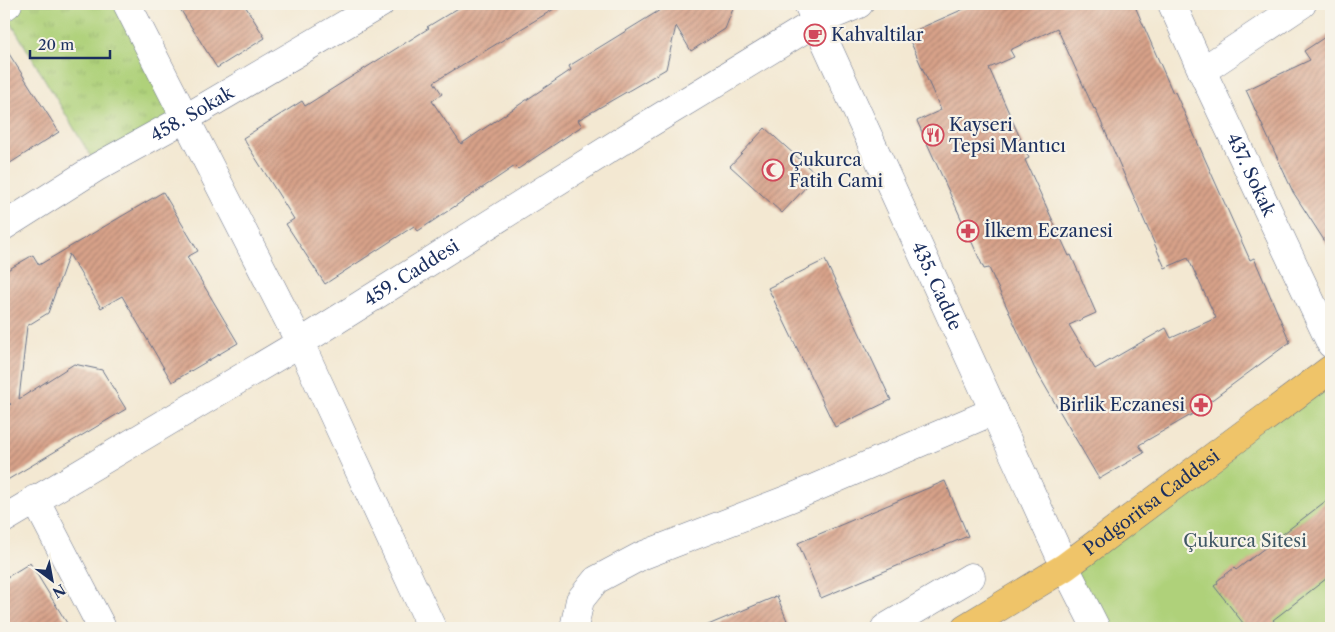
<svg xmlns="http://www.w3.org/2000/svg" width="1335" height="632" viewBox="0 0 1335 632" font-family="'Libre Caslon Text',serif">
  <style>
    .grass { fill: url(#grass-tufts); stroke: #65806c }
    .garden { fill: #afd17a; stroke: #65806c }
    .building { fill: url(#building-hatch); fill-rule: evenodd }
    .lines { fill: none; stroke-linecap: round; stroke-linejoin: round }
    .minor-casing { stroke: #677087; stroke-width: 29 }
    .major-casing { stroke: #677087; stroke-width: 29 }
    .minor { stroke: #fff; stroke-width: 28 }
    .major { stroke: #efc469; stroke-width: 28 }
    .labels { text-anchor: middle; stroke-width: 4.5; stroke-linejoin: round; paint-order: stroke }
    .poi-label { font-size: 18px; fill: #1b2f5e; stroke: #f7f3e8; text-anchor: start }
    .street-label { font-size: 18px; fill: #1b2f5e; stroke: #f7f3e8 }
    .park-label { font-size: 18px; fill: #405865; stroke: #f7f3e8 }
  </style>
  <defs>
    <pattern id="grass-tufts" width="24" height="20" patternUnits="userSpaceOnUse" patternTransform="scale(1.25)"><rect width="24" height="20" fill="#afd17a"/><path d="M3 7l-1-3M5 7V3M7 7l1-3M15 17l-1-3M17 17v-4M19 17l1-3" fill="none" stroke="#96b46c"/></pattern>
    <pattern id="building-hatch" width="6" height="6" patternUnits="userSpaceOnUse" patternTransform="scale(1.25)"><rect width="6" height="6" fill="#d8a289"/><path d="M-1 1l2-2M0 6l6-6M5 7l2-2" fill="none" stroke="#ae8473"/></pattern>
  </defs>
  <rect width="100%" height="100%" fill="#f7f3e8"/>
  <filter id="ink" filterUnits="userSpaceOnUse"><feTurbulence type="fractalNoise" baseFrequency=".02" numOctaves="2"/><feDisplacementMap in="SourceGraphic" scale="10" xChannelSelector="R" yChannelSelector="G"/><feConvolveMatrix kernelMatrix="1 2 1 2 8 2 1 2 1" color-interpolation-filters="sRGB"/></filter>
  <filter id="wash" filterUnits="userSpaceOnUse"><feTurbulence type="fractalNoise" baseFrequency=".0096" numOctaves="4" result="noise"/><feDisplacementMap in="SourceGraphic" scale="20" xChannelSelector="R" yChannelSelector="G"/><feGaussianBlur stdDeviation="1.12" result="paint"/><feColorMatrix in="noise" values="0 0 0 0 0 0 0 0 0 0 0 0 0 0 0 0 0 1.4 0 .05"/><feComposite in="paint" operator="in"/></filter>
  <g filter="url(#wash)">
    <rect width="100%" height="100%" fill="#f3e8d2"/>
    <polygon class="grass" points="8,4 127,4 186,118 97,167 4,11"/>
    <polygon class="garden" points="1331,369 1331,628 1096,628 1065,567"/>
    <g id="blocks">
      <g class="building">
        <polygon points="177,4 244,4 265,38 217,68"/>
        <polygon points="465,4 562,4 434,82 442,94 432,101 461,144 571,70 569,66 665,7 663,4 735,4 725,29 691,51 676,26 666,69 578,120 582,126 518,169 515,166 418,231 414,226 325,284 286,224 294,219 243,138 302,101 305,106 429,28 427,27"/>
        <path d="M975 4H1134L1173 93 1175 92 1250 260 1254 258 1290 342 1209 402 1210 404 1139 445 1144 453 1099 479 1034 367 989 268 984 269 917 121 941 110 907 34ZM1057 28 1094 109 1095 108 1165 268 1188 258 1216 318 1171 338 1166 328 1095 369 1069 325 1096 313 1071 255 1069 256 1025 160 1029 158 989 68 1014 57 1010 50Z"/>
        <polygon points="1331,33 1331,251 1293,192 1246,90 1310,60 1304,51"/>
        <polygon points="4,46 59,132 4,167"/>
        <polygon points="765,128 817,175 782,213 730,166"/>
        <polygon points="163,192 198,251 187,257 238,343 172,382 122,296 101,308 69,254 48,313 27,326 19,399 74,364 102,370 126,409 4,482 4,408 11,404 4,403 4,272 33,255 39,265"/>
        <polygon points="825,260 891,400 835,427 768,288"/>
        <polygon points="945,481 968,536 821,598 798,543"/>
        <polygon points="1331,497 1331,575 1273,620 1280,628 1247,628 1214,586 1218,583 1217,581 1234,568 1236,570"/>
        <polygon points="30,563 70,628 4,628 4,579"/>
        <polygon points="777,596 790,628 701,628"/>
      </g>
    </g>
  </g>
  <g filter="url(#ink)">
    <use href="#blocks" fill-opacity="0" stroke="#677087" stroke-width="1"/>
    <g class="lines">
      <g class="minor-casing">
        <g id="minor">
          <polyline points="127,4 300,343 432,628"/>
          <path id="s1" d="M808 4 1065 567 1096 628"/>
          <path id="s2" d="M1172 4 1202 71 1331 344"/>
          <polyline points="4,7 8,4"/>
          <polyline points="1202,71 1302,4"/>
          <path id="s3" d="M4 226 97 167 186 118 380 4"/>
          <polyline points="35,499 102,628"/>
          <path id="s4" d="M4 519 300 343 647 125 816 22 859 4"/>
          <polyline points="574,628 580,600 596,580 641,556 791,498 994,411"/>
          <polyline points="885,628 971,577"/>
        </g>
      </g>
      <g class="major-casing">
        <g id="major">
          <path id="s5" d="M965 628 1065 567 1331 369"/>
        </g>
      </g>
      <use href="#minor" class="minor"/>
      <use href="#major" class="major"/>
    </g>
  </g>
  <defs>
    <g id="cafe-ring" transform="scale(1.125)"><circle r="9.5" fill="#f7f3e8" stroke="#d1495b" stroke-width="1.5"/><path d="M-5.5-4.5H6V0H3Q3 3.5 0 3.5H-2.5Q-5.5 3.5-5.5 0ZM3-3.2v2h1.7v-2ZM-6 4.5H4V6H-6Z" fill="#d1495b"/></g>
    <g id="restaurant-ring" transform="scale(1.125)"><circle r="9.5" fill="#f7f3e8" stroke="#d1495b" stroke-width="1.5"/><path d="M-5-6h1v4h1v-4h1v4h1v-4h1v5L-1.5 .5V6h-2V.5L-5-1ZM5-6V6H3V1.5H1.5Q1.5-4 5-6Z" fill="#d1495b"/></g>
    <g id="mosque-ring" transform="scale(1.125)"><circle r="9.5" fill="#f7f3e8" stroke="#d1495b" stroke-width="1.5"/><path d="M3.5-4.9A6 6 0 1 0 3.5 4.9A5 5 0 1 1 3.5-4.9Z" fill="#d1495b"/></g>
    <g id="pharmacy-ring" transform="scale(1.125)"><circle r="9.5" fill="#f7f3e8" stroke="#d1495b" stroke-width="1.5"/><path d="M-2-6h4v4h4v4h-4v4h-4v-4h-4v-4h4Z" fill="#d1495b"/></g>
  </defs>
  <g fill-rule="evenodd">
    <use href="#cafe-ring" x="815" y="35"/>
    <use href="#restaurant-ring" x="933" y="135"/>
    <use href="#mosque-ring" x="773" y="170"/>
    <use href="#pharmacy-ring" x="968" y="231"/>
    <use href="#pharmacy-ring" x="1201" y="405"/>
  </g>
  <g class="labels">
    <g class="poi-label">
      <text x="831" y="41">Kahvaltilar</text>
      <text x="949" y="131">Kayseri<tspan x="949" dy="21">Tepsi Mantıcı</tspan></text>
      <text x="789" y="166">Çukurca<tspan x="789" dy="21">Fatih Cami</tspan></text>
      <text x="984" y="237">İlkem Eczanesi</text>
      <text x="1185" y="411" text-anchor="end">Birlik Eczanesi</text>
    </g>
    <g class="street-label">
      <text dy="6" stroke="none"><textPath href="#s3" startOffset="219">458. Sokak</textPath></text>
      <text dy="6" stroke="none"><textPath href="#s2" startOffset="188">437. Sokak</textPath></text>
      <text dy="6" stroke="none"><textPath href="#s4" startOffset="476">459. Caddesi</textPath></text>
      <text dy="6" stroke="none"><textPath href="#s1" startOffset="310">435. Cadde</textPath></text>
      <text dy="6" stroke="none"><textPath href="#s5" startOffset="225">Podgoritsa Caddesi</textPath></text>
    </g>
    <g class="park-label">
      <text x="1245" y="547">Çukurca Sitesi</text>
    </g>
  </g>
  <rect width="1335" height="632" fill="none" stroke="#f7f3e8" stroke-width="20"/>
  <g transform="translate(52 580) rotate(148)" stroke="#f7f3e8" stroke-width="4" paint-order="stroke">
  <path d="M0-4L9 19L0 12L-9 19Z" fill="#1b2f5e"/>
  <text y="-8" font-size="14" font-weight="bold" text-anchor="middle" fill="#1b2f5e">N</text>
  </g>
  <path d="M30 50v8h80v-8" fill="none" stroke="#1b2f5e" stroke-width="2.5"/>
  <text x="38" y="50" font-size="15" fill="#1b2f5e" stroke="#f7f3e8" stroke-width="4" paint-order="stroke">20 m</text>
</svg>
